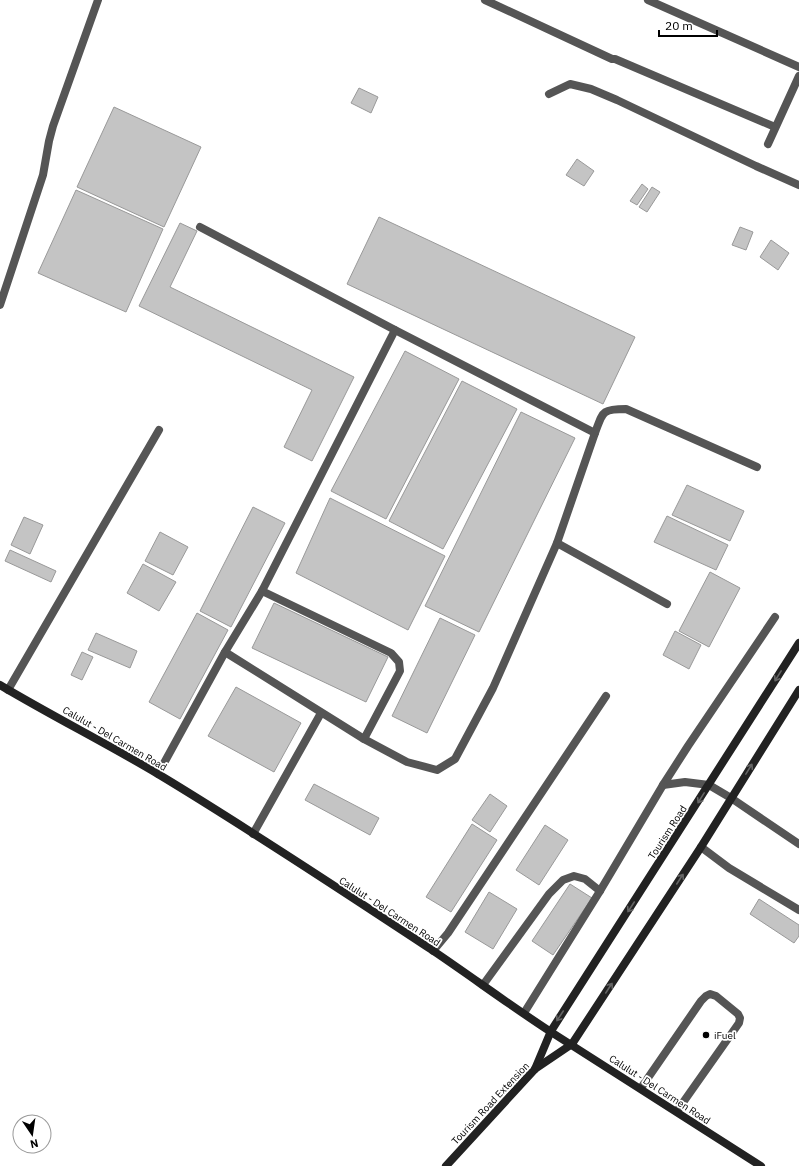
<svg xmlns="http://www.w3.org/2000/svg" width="799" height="1166" viewBox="0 0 799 1166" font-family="'IBM Plex Sans',sans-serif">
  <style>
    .building { fill: #c4c4c4; stroke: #999 }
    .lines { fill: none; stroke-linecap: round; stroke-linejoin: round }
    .service { stroke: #555; stroke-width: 8 }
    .minor { stroke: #555; stroke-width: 8 }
    .secondary { stroke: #222; stroke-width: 8 }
    .oneway { stroke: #646464 }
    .poi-dot { fill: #000; stroke: #fff; stroke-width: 1.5 }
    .labels { text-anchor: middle; stroke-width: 3.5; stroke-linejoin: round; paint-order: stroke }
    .street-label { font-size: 10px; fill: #000; stroke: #fff }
    .poi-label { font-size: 10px; fill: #000; stroke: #fff; text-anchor: start }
  </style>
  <rect width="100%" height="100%" fill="#fff"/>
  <g class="building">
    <polygon points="359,88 378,97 371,113 351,103"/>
    <polygon points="114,107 201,147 164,227 77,187"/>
    <polygon points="577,159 594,171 584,186 566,175"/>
    <polygon points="642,184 648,189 637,205 630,201"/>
    <polygon points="652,187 660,192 647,212 639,207"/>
    <polygon points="76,190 163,229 126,312 38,273"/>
    <polygon points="379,217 635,337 603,404 347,284"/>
    <polygon points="180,223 197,231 170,287 354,377 312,461 284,447 312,390 139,306"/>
    <polygon points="740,227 753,232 746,250 732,245"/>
    <polygon points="771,240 789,253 778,270 760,257"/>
    <polygon points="405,351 459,379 386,519 331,491"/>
    <polygon points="462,381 517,409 443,549 389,521"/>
    <polygon points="521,412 575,438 479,632 425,606"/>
    <polygon points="687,485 744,511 730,541 672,515"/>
    <polygon points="330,498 445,556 408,630 296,573"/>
    <polygon points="253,507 285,523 231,627 200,611"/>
    <polygon points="667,516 728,545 716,570 654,542"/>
    <polygon points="24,517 43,525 30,554 11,545"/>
    <polygon points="160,532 188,547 173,575 145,561"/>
    <polygon points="10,550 56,571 51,582 5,561"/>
    <polygon points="143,564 176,582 159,611 127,593"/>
    <polygon points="710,572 740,588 709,647 679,631"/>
    <polygon points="274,603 388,657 366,702 252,648"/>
    <polygon points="197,613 228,630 180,719 149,702"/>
    <polygon points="440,618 475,635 427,733 392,716"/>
    <polygon points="675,631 701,645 689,669 663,655"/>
    <polygon points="96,633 137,651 130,668 88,650"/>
    <polygon points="82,652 93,657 82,680 71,675"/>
    <polygon points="236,687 301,723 274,772 208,736"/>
    <polygon points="314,784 379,818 370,835 305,800"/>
    <polygon points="490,794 507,806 490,832 472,820"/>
    <polygon points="472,824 497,840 451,912 426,897"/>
    <polygon points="545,825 568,840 539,885 516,870"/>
    <polygon points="570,884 592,898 553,955 532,941"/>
    <polygon points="489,892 517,909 493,949 465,932"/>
    <polygon points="759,899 799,925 799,936 794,943 750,914"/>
  </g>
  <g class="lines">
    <g class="service">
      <polyline points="549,94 570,84 591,89 617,100 756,166 799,185"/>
      <polyline points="200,227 395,330 595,433 557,543 493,688 455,759 437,770 407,762 364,739 225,652"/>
      <polyline points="0,305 43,175 49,141 53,126 98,0"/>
      <path d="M595 433C603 412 601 409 626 409L757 467"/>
      <polyline points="557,543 667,604"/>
      <polyline points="262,591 391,653 399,662 400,671 364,739"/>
      <polyline points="775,617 688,746 663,785 685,782 709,785 731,798 799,844"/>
      <polyline points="8,690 159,430"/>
      <polyline points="158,774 225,652 262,591 395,330"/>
      <polyline points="253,834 321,713"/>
      <polyline points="701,847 729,868 799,910"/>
      <polyline points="433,951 448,933 606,696"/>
      <polyline points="483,985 549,894 563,880 574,876 585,879 600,891"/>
      <polyline points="524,1013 600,891 663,785"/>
      <polyline points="641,1088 701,1001 706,996 710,994 716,996 738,1014 740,1018 739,1023 677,1111"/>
    </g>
    <g class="minor">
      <polyline points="485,0 612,59 615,59 775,127"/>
      <polyline points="648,0 799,67"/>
      <polyline points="768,144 799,76"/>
    </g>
    <g class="secondary">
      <path d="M0 685C52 716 106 743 158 774 251 830 341 890 432 950 472 977 511 1006 551 1032 621 1076 691 1121 761 1166"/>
      <polyline points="535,1069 551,1031 799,643"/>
      <polyline points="446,1166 535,1069 572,1044 701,847 799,690"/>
    </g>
  </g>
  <defs><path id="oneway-shaft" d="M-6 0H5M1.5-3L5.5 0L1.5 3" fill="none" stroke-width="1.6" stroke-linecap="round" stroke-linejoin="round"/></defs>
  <g class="oneway">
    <use href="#oneway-shaft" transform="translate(778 676) rotate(122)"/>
    <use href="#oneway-shaft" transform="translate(749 769) rotate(-58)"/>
    <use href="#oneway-shaft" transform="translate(701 798) rotate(122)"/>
    <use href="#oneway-shaft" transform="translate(680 879) rotate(-57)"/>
    <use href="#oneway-shaft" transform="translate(631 907) rotate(123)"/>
    <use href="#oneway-shaft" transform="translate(609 988) rotate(-57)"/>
    <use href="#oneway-shaft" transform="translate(560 1016) rotate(123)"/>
  </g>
  <circle class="poi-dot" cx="706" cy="1035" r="4"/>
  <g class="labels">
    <g class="street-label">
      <text transform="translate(115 738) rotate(30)" y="4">Calulut - Del Carmen Road</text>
      <text transform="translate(667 832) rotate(-57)" y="4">Tourism Road</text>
      <text transform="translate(390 911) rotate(33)" y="4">Calulut - Del Carmen Road</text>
      <text transform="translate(660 1089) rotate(33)" y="4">Calulut - Del Carmen Road</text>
      <text transform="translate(490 1103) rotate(-47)" y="4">Tourism Road Extension</text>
    </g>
    <g class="poi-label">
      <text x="714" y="1039">iFuel</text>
    </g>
  </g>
  <g transform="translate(32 1134) rotate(167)"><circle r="19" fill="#ffffff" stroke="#999999"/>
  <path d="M0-3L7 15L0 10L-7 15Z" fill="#000000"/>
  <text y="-6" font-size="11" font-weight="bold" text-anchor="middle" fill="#000000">N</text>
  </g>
  <path d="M659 30v6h58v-6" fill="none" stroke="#000000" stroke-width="2"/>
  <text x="665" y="30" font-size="12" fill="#000000" stroke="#ffffff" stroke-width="3" paint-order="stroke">20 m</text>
</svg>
